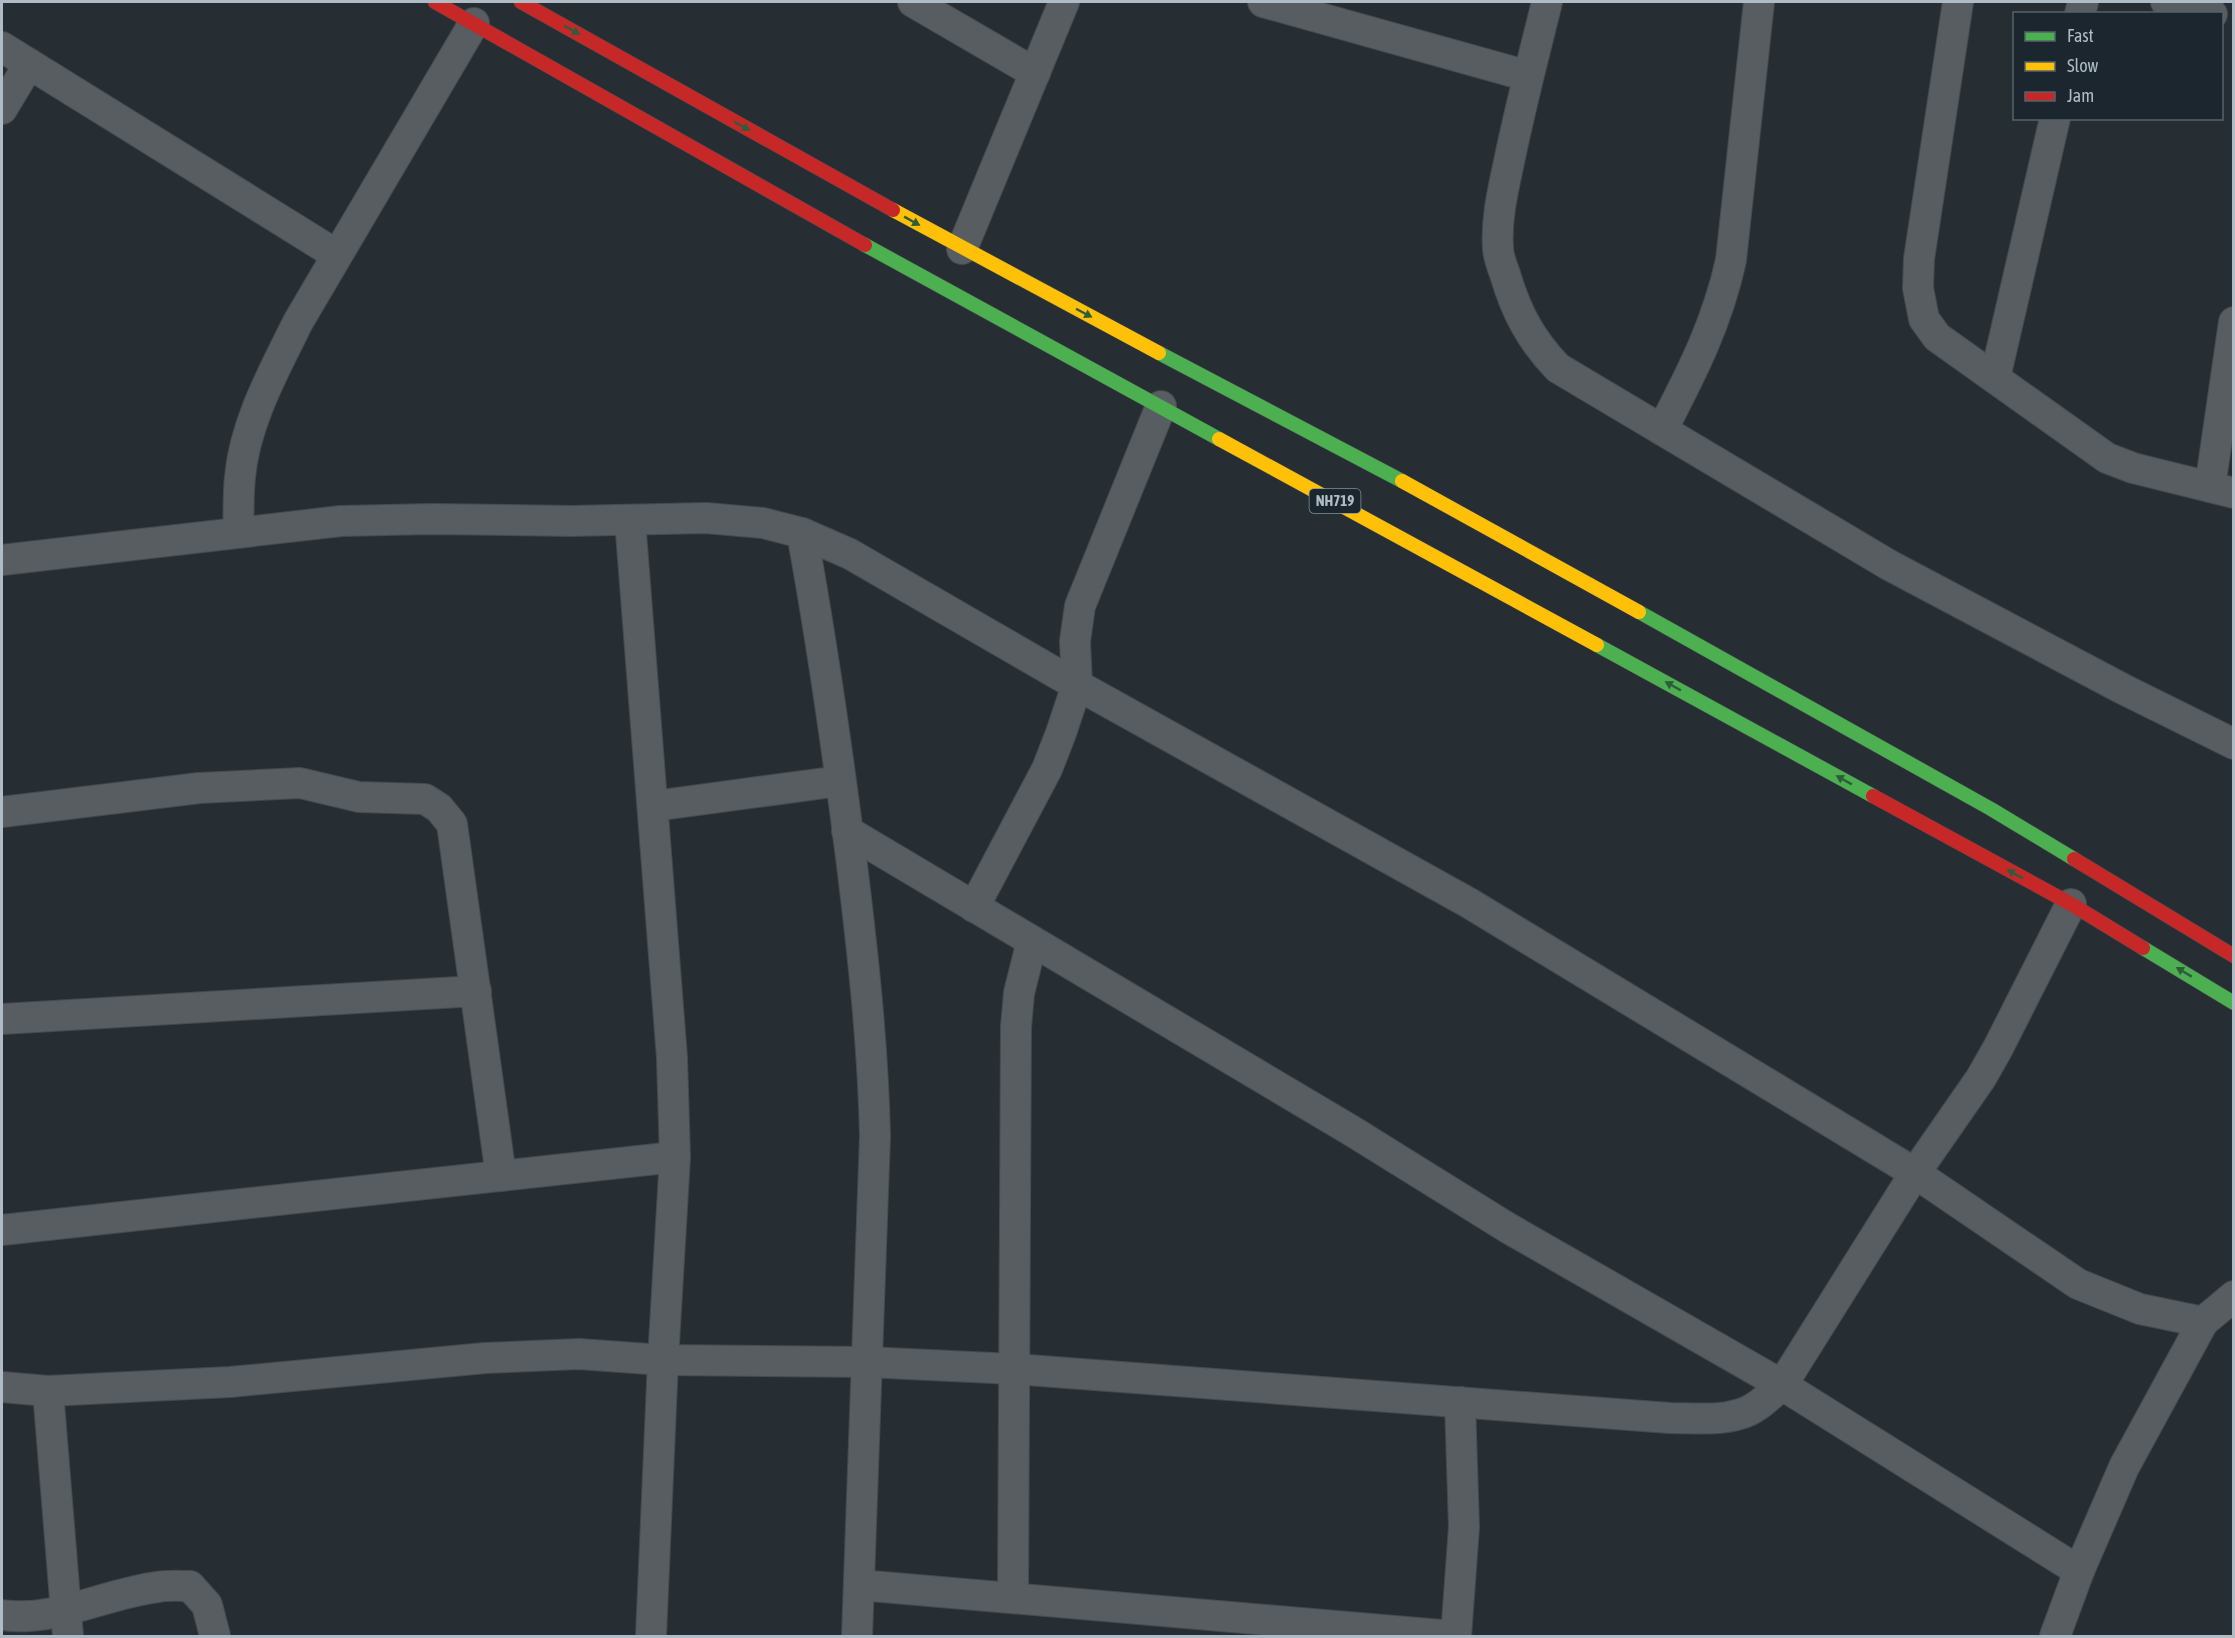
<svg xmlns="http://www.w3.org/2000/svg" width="2235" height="1638" viewBox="0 0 2235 1638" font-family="'Asap Condensed',sans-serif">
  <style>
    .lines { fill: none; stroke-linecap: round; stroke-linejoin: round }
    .street-casing { stroke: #454a4e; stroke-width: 32 }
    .fast-casing { stroke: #444a4f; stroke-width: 15 }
    .slow-casing { stroke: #444a4f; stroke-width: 15 }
    .jam-casing { stroke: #444a4f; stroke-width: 15 }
    .street { stroke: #575d61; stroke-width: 30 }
    .fast { stroke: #4caf50; stroke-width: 14 }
    .slow { stroke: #ffc107; stroke-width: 14 }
    .jam { stroke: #c62828; stroke-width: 14 }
    .oneway { fill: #2f5d3c }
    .labels { text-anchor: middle; stroke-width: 4.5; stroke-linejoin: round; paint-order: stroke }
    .shield { fill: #1b262e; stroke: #838f98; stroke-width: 1.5 }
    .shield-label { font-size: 15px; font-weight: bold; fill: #b0bcc5 }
  </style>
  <rect width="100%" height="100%" fill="#272e33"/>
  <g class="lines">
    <g class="street-casing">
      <g id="street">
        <polyline points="913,2 1035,73"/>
        <polyline points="1263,2 1528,76"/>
        <path d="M1547 2C1534 55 1520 108 1509 162 1503 190 1496 219 1498 248 1498 256 1502 266 1505 274 1516 312 1531 340 1558 368L1889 565 2123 689 2234 744"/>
        <polyline points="1958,2 1919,259 1918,288 1924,319 1937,337 2107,458 2133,468 2234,493"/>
        <polyline points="2166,2 2212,14"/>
        <polyline points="2080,14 2083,2"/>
        <polyline points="2,47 337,255"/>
        <polyline points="2,109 29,64"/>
        <polyline points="962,249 1064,2"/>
        <polyline points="1995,378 2055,118"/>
        <path d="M1662 430C1692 372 1717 324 1731 260L1759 2"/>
        <polyline points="2210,487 2234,322"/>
        <polyline points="630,520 672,1058 675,1157 663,1360 651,1636"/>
        <path d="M238 532C239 514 238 495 240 477 245 422 274 371 298 322L474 23"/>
        <path d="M802 533C822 643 838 754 852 865 863 955 873 1045 875 1136L857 1636"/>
        <polyline points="2,560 341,521 432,519 571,521 706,518 763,523 802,533 850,554 1061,676 1469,903 1915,1173 2078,1284 2140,1309 2203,1322 2234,1296"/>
        <polyline points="654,806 840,781"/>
        <polyline points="2,812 199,788 300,783 359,797 425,799 439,808 452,824 501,1176"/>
        <polyline points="847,831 1352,1131 1508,1228 1782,1385 2079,1571"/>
        <polyline points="974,907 1047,769 1061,733 1077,685 1075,641 1080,606 1161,406"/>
        <polyline points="2,1019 476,991"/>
        <polyline points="2,1230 675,1157"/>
        <path d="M2 1387 48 1391 230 1382 485 1358 579 1354 663 1360 866 1362 1014 1369 1670 1418C1692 1418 1718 1421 1740 1414 1756 1410 1769 1396 1782 1385L1915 1173 1981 1078 1998 1048 2071 904"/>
        <polyline points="48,1391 68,1636"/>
        <polyline points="859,1585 1453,1636"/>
        <polyline points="1013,1598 1016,1027 1019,993 1032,941"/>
        <path d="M2 1615C54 1623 106 1593 158 1587 168 1585 180 1586 190 1586L207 1605 215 1636"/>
        <polyline points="1456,1636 1464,1527 1460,1402"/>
        <polyline points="2055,1636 2079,1571 2124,1467 2203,1322"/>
      </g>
    </g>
    <g class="fast-casing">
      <g id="fast">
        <polyline points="865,245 1219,439"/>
        <polyline points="1159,353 1402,481"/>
        <polyline points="1639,612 1991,809 2074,859"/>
        <polyline points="1597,645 1873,796"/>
        <polyline points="2143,948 2234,1003"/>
      </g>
    </g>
    <g class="slow-casing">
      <g id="slow">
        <polyline points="893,210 1159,353"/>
        <polyline points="1219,439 1597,645"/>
        <polyline points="1402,481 1639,612"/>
      </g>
    </g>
    <g class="jam-casing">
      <g id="jam">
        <polyline points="435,2 865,245"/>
        <polyline points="521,2 893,210"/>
        <polyline points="1873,796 2071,904 2143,948"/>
        <polyline points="2074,859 2234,956"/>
      </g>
    </g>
    <use href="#street" class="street"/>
    <use href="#fast" class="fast"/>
    <use href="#slow" class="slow"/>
    <use href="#jam" class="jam"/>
  </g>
  <defs><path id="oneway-solid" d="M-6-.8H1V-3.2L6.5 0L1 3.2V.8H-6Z" transform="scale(1.5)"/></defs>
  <g class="oneway">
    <use href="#oneway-solid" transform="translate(572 30) rotate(29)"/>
    <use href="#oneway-solid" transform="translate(742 126) rotate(29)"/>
    <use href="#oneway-solid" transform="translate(912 221) rotate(29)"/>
    <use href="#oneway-solid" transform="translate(1084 313) rotate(28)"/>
    <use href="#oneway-solid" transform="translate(1673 686) rotate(-151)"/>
    <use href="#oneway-solid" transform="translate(1844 780) rotate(-151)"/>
    <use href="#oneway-solid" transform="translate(2015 874) rotate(-151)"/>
    <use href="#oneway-solid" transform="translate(2184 972) rotate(-149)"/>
  </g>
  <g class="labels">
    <rect class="shield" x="1309.5" y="489" width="51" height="24" rx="4.5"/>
    <g class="shield-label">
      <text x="1335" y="506">NH719</text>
    </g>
  </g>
  <rect width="2235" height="1638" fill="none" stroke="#b0bcc5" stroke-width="6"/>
  <rect x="2013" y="12" width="210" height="108" fill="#1b262e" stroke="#57626a" stroke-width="1.5"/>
  <rect x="2025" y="32" width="30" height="9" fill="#4caf50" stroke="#57626a" stroke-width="1.5"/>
  <text x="2067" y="42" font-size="18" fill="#b0bcc5">Fast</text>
  <rect x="2025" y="62" width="30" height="9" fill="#ffc107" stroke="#57626a" stroke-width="1.5"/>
  <text x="2067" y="72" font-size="18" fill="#b0bcc5">Slow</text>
  <rect x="2025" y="92" width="30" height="9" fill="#c62828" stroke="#57626a" stroke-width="1.5"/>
  <text x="2067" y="102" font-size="18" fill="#b0bcc5">Jam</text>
</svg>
